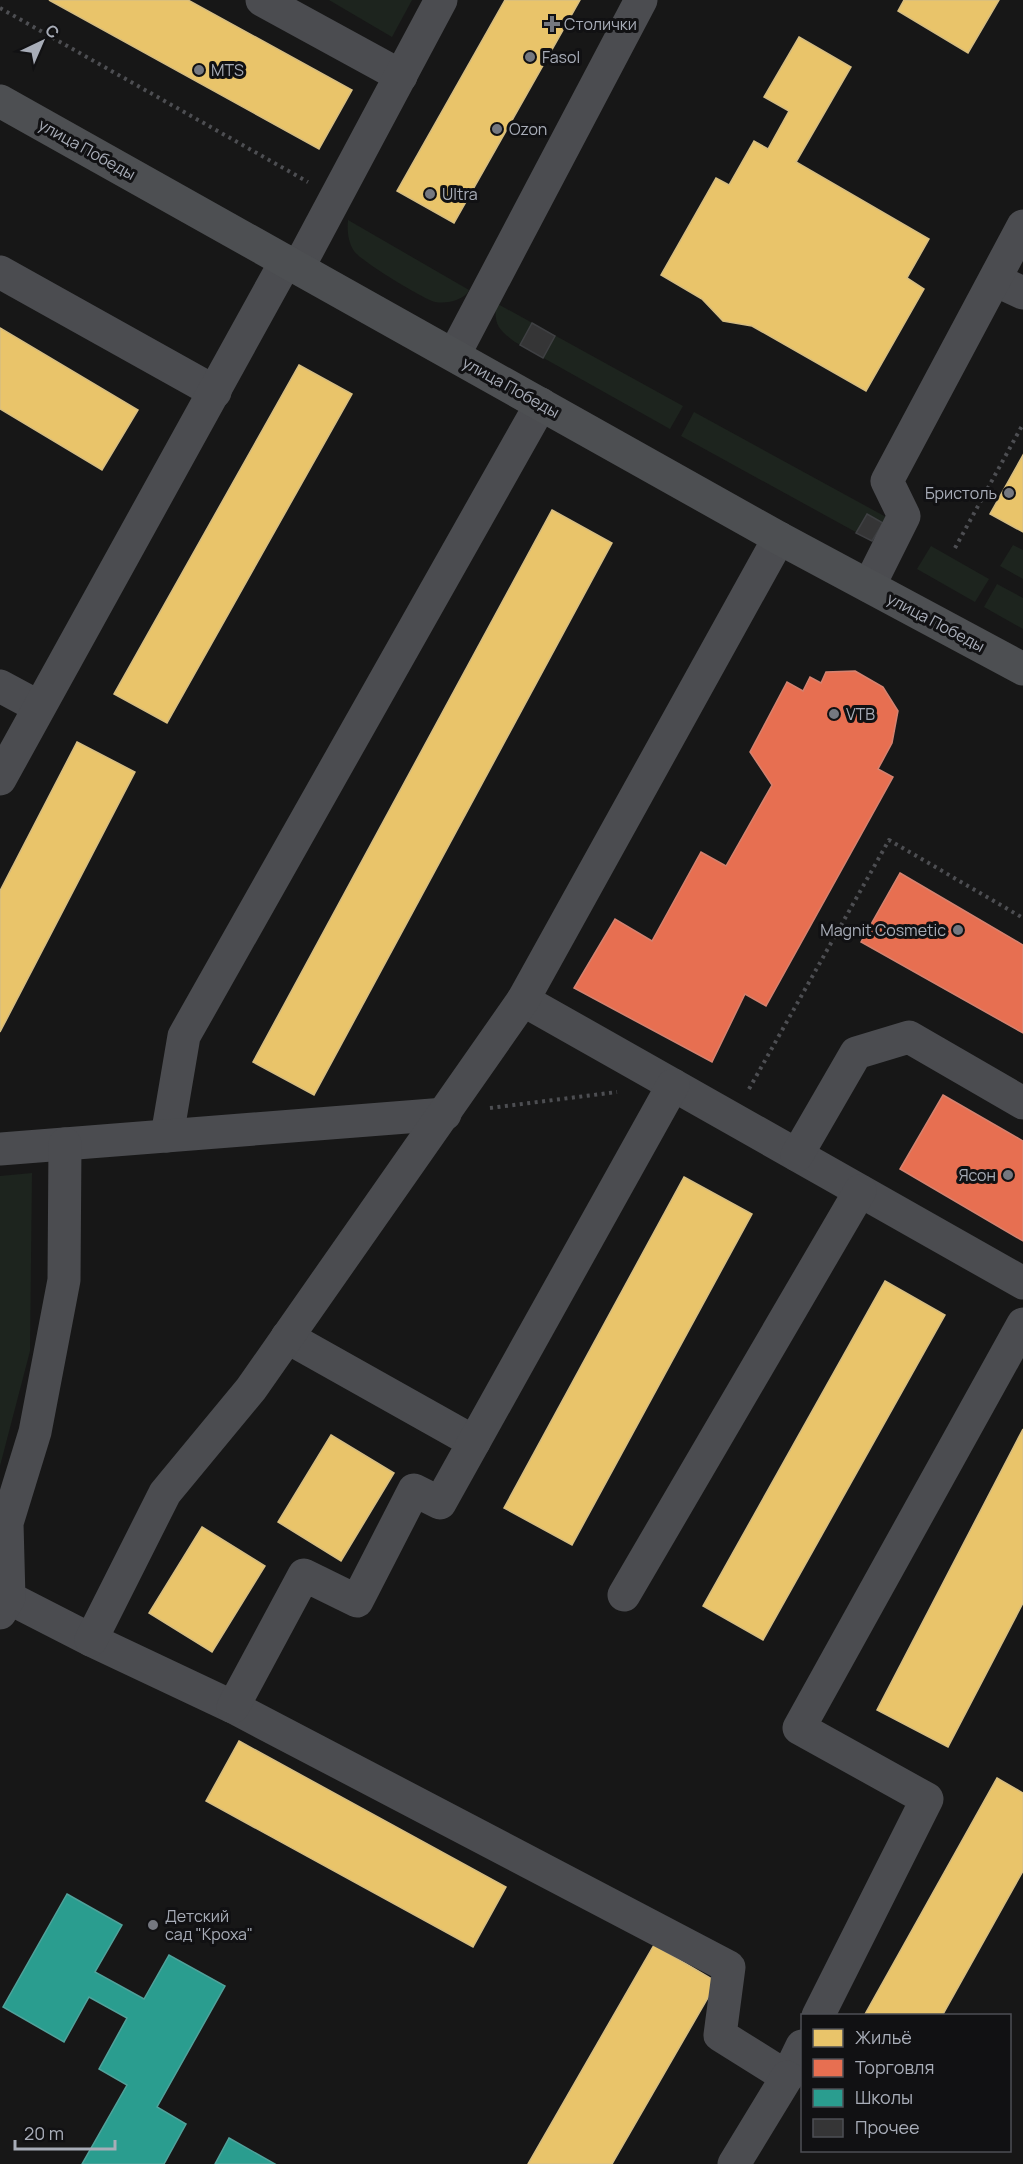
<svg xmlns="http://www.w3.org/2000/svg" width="1023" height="2164" viewBox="0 0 1023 2164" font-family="Manrope,sans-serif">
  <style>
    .green { fill: #1d241e }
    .homes { fill: #e9c46a; stroke: #d6bd81; stroke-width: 1.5 }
    .shops { fill: #e76f51; stroke: #d48270; stroke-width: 1.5 }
    .schools { fill: #2a9d8f; stroke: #50a29b; stroke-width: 1.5 }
    .building { fill: #353536; stroke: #3f4043; stroke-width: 1.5 }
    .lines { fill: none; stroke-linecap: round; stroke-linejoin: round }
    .path { stroke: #4d4e52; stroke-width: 4; stroke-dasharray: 3 4.5; stroke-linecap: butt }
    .minor { stroke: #4b4c50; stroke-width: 33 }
    .major { stroke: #4d4f52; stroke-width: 33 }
    .poi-dot { fill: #757880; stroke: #111113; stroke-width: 2 }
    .labels { text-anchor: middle; stroke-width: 6; stroke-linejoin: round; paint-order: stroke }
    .poi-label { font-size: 16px; fill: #a8adb8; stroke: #111113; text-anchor: start }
    .street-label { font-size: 16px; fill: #a8adb8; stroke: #111113 }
  </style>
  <rect width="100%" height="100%" fill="#171717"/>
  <g class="green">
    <polygon points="329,0 412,0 392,37"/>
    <path d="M348 220 469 290C464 301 443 305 432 301 419 296 362 262 354 251 348 242 347 231 348 220Z"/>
    <path d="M496 303 683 406 670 429 515 342C498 329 494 325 496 303Z"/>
    <polygon points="694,412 886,517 872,541 681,436"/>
    <polygon points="1013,545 1023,550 1023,579 1000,566"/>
    <polygon points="931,546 989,579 975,602 917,569"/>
    <polygon points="997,584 1023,598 1023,629 984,607"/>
    <polygon points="32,1173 30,1351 0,1466 0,1176"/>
  </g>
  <g class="homes">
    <polygon points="49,0 188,0 352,90 319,149"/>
    <polygon points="505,0 580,0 454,223 397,191"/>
    <polygon points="904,0 999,0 968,53 898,11"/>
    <polygon points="799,37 851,67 796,162 929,239 907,278 924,289 866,391 752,326 723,321 702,299 661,275 716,178 729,185 754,141 768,149 789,111 764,97"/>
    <polygon points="0,328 138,410 102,470 0,409"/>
    <polygon points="299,365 352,394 167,723 114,694"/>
    <polygon points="1023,455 1023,532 990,514"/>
    <polygon points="552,510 612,543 314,1095 253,1062"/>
    <polygon points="77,742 135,772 0,1032 0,891"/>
    <polygon points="684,1177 752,1214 572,1545 504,1508"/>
    <polygon points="885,1281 945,1315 763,1640 703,1606"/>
    <polygon points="1023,1429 1023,1603 948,1747 877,1710"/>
    <polygon points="331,1435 394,1473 341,1561 278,1522"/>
    <polygon points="202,1527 265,1566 212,1652 149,1613"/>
    <polygon points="239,1741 506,1887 473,1947 206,1801"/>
    <polygon points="997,1778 1023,1793 1023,1871 942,2016 864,2016"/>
    <polygon points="654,1945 717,1982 612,2164 528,2164"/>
  </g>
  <g class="shops">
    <polygon points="855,671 883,687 898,711 892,743 878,769 893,777 766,1006 745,994 712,1062 574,988 615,919 652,941 701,852 726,866 772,785 750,752 787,682 803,691 810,677 821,683 826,672"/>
    <polygon points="900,873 1023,945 1023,1033 861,942"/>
    <polygon points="943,1095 1023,1141 1023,1241 900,1169"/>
  </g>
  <g class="schools">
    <polygon points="67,1894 122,1925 95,1972 144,1999 169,1955 225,1986 157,2107 186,2124 164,2164 82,2164 127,2085 99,2069 127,2018 89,1997 64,2042 3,2007"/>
    <polygon points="229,2138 275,2164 215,2164"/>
  </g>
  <g class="building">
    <polygon points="532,323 555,336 543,358 520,345"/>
    <polygon points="867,514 883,523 872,541 856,533"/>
  </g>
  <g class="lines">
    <g class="path">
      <polyline points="0,8 308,182"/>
      <polyline points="955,548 1023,424"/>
      <polyline points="749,1089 889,840 1023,918"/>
      <polyline points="490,1108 617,1092"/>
    </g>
    <g class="minor">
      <polyline points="262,0 401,76"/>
      <polyline points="298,268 441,0"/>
      <polyline points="0,272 215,392"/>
      <polyline points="995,280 1023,293"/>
      <polyline points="454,355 641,0"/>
      <polyline points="869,586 904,516 887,481 1023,226"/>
      <polyline points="0,686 39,707"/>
      <polyline points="0,779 286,261"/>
      <polyline points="523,1000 1023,1283"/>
      <polyline points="167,1136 184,1036 541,404"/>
      <polyline points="0,1149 445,1114"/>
      <polyline points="797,1155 856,1053 909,1037 1023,1103"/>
      <polyline points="287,1337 474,1442"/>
      <polyline points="624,1595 860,1191"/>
      <polyline points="9,1598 91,1640 233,1707 729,1967 720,2035 787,2077 802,2046"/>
      <polyline points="0,1613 9,1598 7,1523 35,1432 64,1280 65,1144"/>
      <polyline points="91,1640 165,1493 251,1389 523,1000 779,538"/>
      <polyline points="233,1707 304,1575 357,1601 414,1490 440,1503 673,1085"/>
      <polyline points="818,2016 927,1799 799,1728 1023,1324"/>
      <polyline points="734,2164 787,2077"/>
    </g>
    <polyline class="major" points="0,101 779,538 1023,669"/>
  </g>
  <g class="poi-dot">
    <path d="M549 15h6v6h6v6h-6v6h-6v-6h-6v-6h6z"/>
    <circle cx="530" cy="57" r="6"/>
    <circle cx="199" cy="70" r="6"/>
    <circle cx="497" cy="129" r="6"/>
    <circle cx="430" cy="194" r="6"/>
    <circle cx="1009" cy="493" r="6"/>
    <circle cx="834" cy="714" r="6"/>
    <circle cx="958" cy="930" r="6"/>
    <circle cx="1008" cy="1175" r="6"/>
    <circle cx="153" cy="1925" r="6"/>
  </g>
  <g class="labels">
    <g class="poi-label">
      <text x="564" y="30">Столички</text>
      <text x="542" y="63">Fasol</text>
      <text x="211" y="76">MTS</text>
      <text x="509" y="135">Ozon</text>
      <text x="442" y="200">Ultra</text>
      <text x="997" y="499" text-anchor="end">Бристоль</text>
      <text x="846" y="720">VTB</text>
      <text x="946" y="936" text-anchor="end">Magnit Cosmetic</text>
      <text x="996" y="1181" text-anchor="end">Ясон</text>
      <text x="165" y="1922">Детский<tspan x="165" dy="18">сад "Кроха"</tspan></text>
    </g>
    <g class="street-label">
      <text transform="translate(87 149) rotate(29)" y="6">улица Победы</text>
      <text transform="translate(511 387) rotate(29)" y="6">улица Победы</text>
      <text transform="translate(936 622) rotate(28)" y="6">улица Победы</text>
    </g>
  </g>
  <rect x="801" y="2014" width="210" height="138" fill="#111113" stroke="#4d4f55" stroke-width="1.5"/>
  <rect x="813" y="2029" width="30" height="18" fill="#e9c46a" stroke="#4d4f55" stroke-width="1.5"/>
  <text x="855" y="2044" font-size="18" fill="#a8adb8">Жильё</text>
  <rect x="813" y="2059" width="30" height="18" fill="#e76f51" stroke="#4d4f55" stroke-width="1.5"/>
  <text x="855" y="2074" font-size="18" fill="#a8adb8">Торговля</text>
  <rect x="813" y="2089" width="30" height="18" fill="#2a9d8f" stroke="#4d4f55" stroke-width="1.5"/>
  <text x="855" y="2104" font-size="18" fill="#a8adb8">Школы</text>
  <rect x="813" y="2119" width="30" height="18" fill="#353536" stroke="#4d4f55" stroke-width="1.5"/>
  <text x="855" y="2134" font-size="18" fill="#a8adb8">Прочее</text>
  <g transform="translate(42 42) rotate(44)" stroke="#111113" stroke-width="4.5" paint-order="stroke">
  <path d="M0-4.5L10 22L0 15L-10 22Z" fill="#a8adb8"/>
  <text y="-9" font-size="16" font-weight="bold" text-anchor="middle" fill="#a8adb8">С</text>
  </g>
  <path d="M15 2140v9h100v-9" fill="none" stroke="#a8adb8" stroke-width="3"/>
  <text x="24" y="2140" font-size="18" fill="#a8adb8" stroke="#111113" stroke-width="4.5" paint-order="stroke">20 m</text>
</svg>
